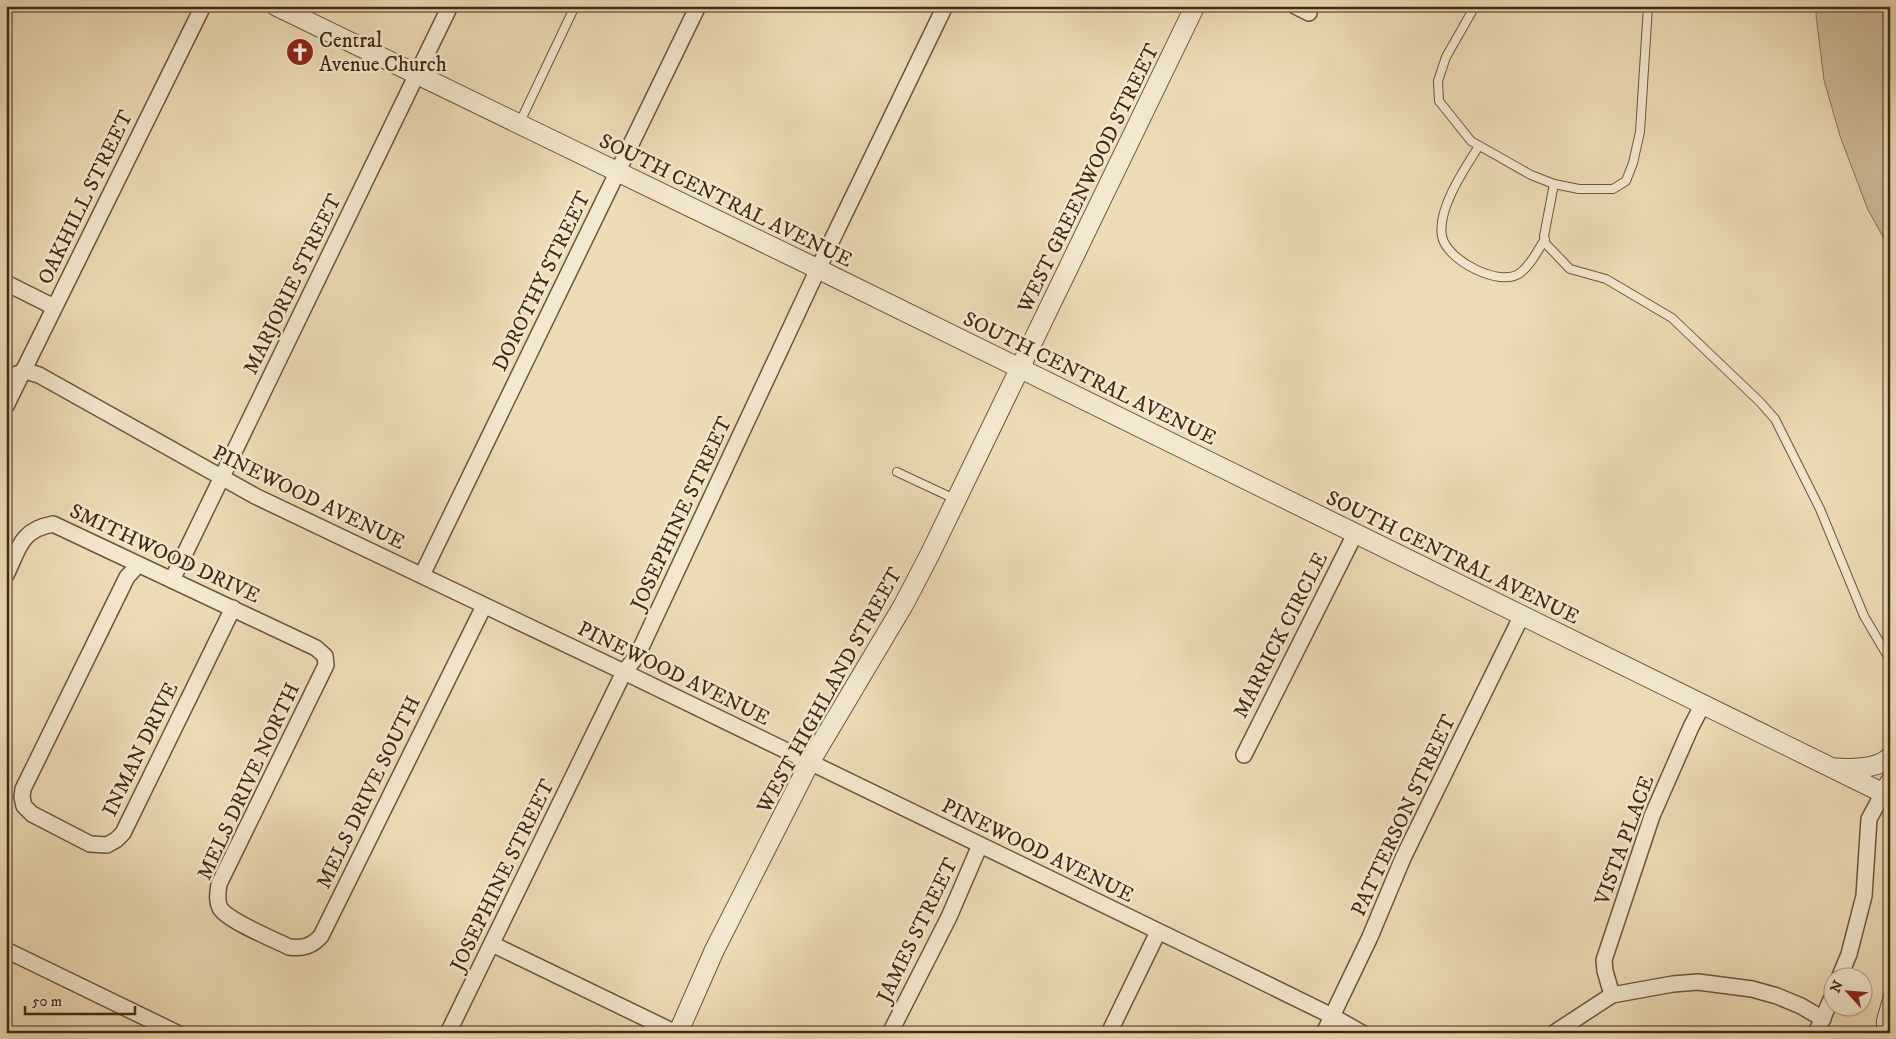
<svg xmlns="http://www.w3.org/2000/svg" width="1896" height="1039" viewBox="0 0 1896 1039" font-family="'IM FELL DW Pica',serif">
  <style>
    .green { fill: #d0be9b; stroke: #887458 }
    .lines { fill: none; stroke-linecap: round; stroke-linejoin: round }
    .service-casing { stroke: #6b563e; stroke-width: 10 }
    .minor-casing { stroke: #6b563e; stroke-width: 18 }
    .tertiary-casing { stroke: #6b563e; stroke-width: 21 }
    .service { stroke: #f3e9d0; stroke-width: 8 }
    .minor { stroke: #f3e9d0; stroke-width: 15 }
    .tertiary { stroke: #f3e9d0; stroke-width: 19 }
    .labels { text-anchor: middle; stroke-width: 5; stroke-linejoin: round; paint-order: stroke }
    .poi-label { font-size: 21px; fill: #402916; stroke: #f3e9d0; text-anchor: start }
    .street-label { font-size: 21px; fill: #402916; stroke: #f3e9d0 }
  </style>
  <rect width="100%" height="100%" fill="#edddb6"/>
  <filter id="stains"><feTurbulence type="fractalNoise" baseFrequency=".004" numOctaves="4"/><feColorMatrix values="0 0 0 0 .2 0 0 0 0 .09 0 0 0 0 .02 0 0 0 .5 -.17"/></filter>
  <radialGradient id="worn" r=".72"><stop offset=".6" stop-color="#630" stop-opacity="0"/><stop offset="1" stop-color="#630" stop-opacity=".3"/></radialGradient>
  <polygon class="green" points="1817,6 1890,6 1890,249 1868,210 1840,136 1824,80 1816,15"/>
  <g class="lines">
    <g class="service-casing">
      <g id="service">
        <polyline points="1475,6 1446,57 1438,81 1439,101 1471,141 1531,175 1554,184 1579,189 1613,189 1626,181 1633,163 1640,132 1648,6"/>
        <polyline points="519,124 575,6"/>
        <path d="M1479 146C1465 168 1437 209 1442 236 1446 260 1500 288 1520 273 1531 265 1538 250 1545 239"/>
        <polyline points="1554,184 1544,236 1545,243 1570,269 1606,279 1672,318 1760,402 1775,419 1820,509 1864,616 1890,660"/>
        <polyline points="897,472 957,500"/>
        <polyline points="1881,1033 1881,1020 1890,988"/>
      </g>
    </g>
    <g class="minor-casing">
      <g id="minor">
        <polyline points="1295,6 1309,13"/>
        <polyline points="6,283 54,307"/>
        <polyline points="6,378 25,371 39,375 255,496 624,672 1230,966 1332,1016 1362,1033"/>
        <polyline points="6,406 203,6"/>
        <polyline points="138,565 127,577 23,789 22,797 24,806 32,814 90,844 107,845 116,840 123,833 233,608"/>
        <path d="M6 575C19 549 20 530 53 524L316 648 325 656 326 665 219 884C218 892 216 900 220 908 228 921 273 939 289 947 303 949 312 946 321 936L484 606"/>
        <polyline points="422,575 698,6"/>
        <polyline points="172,580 450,6"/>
        <polyline points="1244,755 1355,534"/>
        <polyline points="492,944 676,1033"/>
        <polyline points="6,950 177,1033"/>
        <polyline points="1840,976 1849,954 1864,896 1869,819 1883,793 1890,797"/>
        <polyline points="1612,995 1605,971 1604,960 1652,816 1691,727 1703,704"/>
        <polyline points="448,1033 624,672 637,656 818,269 945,6"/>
        <polyline points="890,1033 949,917 980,845"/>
        <polyline points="1109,1033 1158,932"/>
        <polyline points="1324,1033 1370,937 1403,858 1522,615"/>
        <polyline points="1554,1033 1612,995 1673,984 1698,982 1752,989 1777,996 1801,1006 1823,1019"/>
        <polyline points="1816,1033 1834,993"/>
      </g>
    </g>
    <g class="tertiary-casing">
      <g id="tertiary">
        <polyline points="276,6 818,269 1883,793 1890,782"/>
        <path d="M1835 768C1851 769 1878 769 1890 757"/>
        <polyline points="678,1033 714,951 810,762 904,604 930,554 1195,6"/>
      </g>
    </g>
    <use href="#service" class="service"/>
    <use href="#minor" class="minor"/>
    <use href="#tertiary" class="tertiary"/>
  </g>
  <defs>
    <g id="church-disc" transform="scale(1.4375)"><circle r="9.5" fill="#8f2418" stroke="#f3e9d0"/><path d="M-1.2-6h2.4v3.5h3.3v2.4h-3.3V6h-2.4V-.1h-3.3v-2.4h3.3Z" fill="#fff"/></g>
  </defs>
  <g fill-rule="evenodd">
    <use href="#church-disc" x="300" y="52"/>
  </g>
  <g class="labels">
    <g class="poi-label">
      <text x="319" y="47">Central<tspan x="319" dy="24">Avenue Church</tspan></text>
    </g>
    <g class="street-label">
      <text transform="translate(1088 178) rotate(-64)" y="7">WEST GREENWOOD STREET</text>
      <text transform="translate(85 197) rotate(-64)" y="7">OAKHILL STREET</text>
      <text transform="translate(726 200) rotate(26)" y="7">SOUTH CENTRAL AVENUE</text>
      <text transform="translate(541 281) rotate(-64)" y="7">DOROTHY STREET</text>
      <text transform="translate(292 284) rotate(-64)" y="7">MARJORIE STREET</text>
      <text transform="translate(1090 378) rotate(26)" y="7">SOUTH CENTRAL AVENUE</text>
      <text transform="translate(309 497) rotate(26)" y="7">PINEWOOD AVENUE</text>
      <text transform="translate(681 513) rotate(-65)" y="7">JOSEPHINE STREET</text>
      <text transform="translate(165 553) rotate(25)" y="7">SMITHWOOD DRIVE</text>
      <text transform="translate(1453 557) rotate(26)" y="7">SOUTH CENTRAL AVENUE</text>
      <text transform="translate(1280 635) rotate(-63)" y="7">MARRICK CIRCLE</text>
      <text transform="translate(674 673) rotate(26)" y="7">PINEWOOD AVENUE</text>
      <text transform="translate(829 690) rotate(-61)" y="7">WEST HIGHLAND STREET</text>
      <text transform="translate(140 749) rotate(-64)" y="7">INMAN DRIVE</text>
      <text transform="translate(248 781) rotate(-65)" y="7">MELS DRIVE NORTH</text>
      <text transform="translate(368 792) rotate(-64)" y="7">MELS DRIVE SOUTH</text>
      <text transform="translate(1403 815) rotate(-65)" y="7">PATTERSON STREET</text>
      <text transform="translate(1624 840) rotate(-70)" y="7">VISTA PLACE</text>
      <text transform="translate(1038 850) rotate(26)" y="7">PINEWOOD AVENUE</text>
      <text transform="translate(502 875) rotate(-64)" y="7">JOSEPHINE STREET</text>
      <text transform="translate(917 930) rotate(-64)" y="7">JAMES STREET</text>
    </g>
  </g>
  <rect width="1896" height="1039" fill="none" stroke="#edddb6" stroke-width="25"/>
  <rect x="8" y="8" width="1881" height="1024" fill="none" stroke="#402916" stroke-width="2.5"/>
  <rect x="12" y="12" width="1871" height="1014" fill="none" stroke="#402916"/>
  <g transform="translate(1848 992) rotate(296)"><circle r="24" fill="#f3e9d0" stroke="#ab9c86"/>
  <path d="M0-4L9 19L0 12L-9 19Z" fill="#8f2418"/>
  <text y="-8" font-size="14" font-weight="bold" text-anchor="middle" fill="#402916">N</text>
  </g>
  <path d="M25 1006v8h110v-8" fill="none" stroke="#402916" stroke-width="2.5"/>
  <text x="32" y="1006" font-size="15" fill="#402916" stroke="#f3e9d0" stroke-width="4" paint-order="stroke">50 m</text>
  <rect width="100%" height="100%" filter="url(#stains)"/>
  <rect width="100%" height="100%" fill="url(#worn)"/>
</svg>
